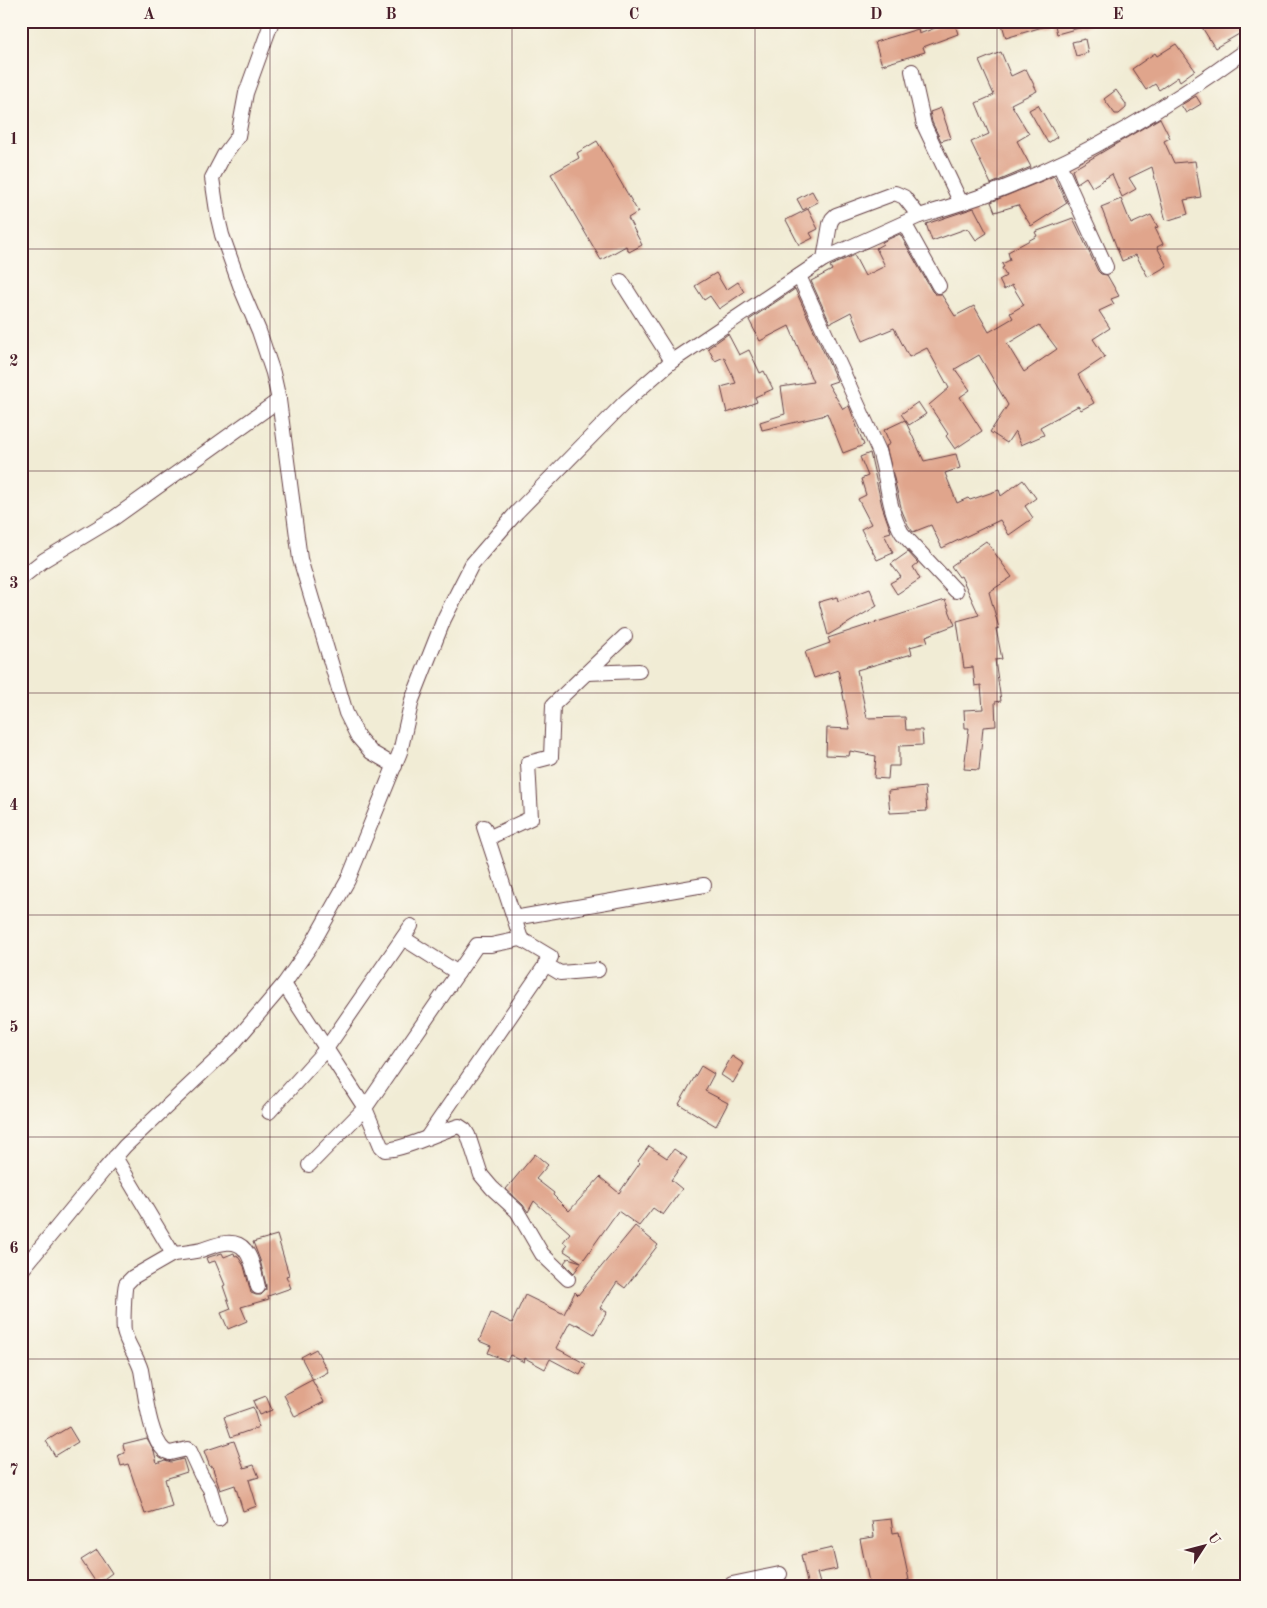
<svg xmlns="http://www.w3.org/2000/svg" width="1267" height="1608" viewBox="0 0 1267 1608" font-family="'Old Standard TT',serif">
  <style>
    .building { fill: #e0a58c; fill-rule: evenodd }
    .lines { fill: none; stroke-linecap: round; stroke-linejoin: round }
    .minor-casing { stroke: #633e44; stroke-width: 16 }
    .minor { stroke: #fff; stroke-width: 14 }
    .grid { fill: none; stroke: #4a1f2b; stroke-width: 1; stroke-opacity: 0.55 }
    .neatline { fill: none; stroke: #4a1f2b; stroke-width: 2 }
    .grid-label { font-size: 16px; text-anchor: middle; font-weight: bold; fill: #4a1f2b }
  </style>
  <rect width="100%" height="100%" fill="#fbf7ec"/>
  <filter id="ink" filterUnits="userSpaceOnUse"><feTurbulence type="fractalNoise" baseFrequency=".02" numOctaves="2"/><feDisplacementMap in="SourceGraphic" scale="10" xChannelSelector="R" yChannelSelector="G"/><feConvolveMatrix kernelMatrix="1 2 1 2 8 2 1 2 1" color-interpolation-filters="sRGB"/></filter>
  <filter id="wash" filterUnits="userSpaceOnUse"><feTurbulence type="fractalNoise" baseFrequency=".0096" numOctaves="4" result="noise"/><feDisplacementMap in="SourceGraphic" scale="20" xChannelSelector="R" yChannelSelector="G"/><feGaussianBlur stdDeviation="1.12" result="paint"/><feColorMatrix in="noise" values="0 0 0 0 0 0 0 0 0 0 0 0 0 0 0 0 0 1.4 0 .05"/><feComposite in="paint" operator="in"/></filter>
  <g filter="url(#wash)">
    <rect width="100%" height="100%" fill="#f1ecd5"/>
    <g id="blocks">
      <g class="building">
        <polygon points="954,21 958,34 923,47 925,52 882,65 875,42 918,29 919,34"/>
        <polygon points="1001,21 1052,21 1052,24 1006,38"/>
        <polygon points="1054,21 1090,21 1090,25 1057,34"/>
        <polygon points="1198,21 1246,21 1246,30 1215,48"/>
        <polygon points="1085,39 1088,53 1076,56 1072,42"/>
        <polygon points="1176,44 1195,70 1180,81 1178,77 1159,90 1155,84 1146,90 1132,69 1155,53 1157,56"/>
        <polygon points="1001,52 1011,76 1026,69 1037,91 1011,104 1029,134 1017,141 1031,167 991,184 971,142 989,134 976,103 994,95 979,61"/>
        <polygon points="1116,90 1126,104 1126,108 1119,114 1115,114 1104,99"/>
        <polygon points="1196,96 1201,104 1186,113 1181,105"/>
        <polygon points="1038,105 1057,137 1048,143 1029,110"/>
        <polygon points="941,108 951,138 941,141 932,122 930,112"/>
        <polygon points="1160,118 1170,138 1164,141 1174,163 1195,161 1201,197 1184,200 1188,214 1166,221 1152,167 1129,178 1136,189 1122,197 1112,174 1092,187 1086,177 1077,183 1072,170"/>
        <polygon points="597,141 638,212 628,218 642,245 629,252 626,246 601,260 551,174 579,158 577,153"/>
        <polygon points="1054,176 1067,203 1031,226 1018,205 995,212 991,202"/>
        <polygon points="812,191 818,202 803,210 797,199"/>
        <polygon points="1121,199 1131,224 1151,215 1158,227 1155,228 1163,244 1157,247 1167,266 1148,277 1136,255 1122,261 1101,207"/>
        <polygon points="974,208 987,233 976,240 968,228 932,241 926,224"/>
        <polygon points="808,209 818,229 810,233 813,238 799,245 786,220"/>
        <path d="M1073 218 1098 271 1101 274 1107 275 1119 296 1111 299 1114 304 1099 311 1110 328 1093 339 1105 357 1078 375 1094 403 1081 410 1078 406 1040 427 1044 435 1021 445 1015 431 1007 443 990 432 1008 405 979 355 955 369 970 390 960 397 982 431 955 449 946 436 948 434 929 405 949 388 927 348 909 357 894 328 863 341 851 312 830 323 811 281 832 270 830 266 854 255 865 276 885 266 876 248 883 244 882 242 900 234 932 291 935 294H941L955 316 974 306 989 332 1013 318 1010 313 1024 305 1012 285 1004 290 999 280 1006 276 1002 268 1004 267 1002 264 1010 260 1008 252 1037 236 1035 232ZM1039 325 1057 349 1024 372 1007 344Z"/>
        <polygon points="716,273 726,290 738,282 744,292 719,309 710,296 704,300 695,286"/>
        <polygon points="795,289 837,381 828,384 843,409 849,406 864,445 843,453 827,413 822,416 762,430 760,422 785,414 781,387 813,382 789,326 760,341 749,320"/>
        <polygon points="728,334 739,355 749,350 760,373 764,371 773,389 755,397 757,402 727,413 721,387 736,383 724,357 715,361 708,348"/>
        <polygon points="918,402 926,414 909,425 901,414"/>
        <polygon points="905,420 924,461 956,454 960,468 945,473 957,503 968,498 970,500 999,490 1001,496 1023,480 1036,498 1025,506 1033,518 1009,535 1000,520 942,548 931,525 913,532 908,525 902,511 886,446 890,444 884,430"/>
        <polygon points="870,453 882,506 891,532 884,534 893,553 877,560 861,529 871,524 858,499 866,495 861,479 868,476 860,457"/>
        <polygon points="986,541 1012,577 989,592 999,628 996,629 1002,659 995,660 1001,701 995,702 996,726 983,727 979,770 964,769 969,728 965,728 964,710 983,709 981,685 975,686 973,667 964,668 957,621 979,615 961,576 959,577 951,566"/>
        <polygon points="908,552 918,563 913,567 920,579 897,594 890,583 901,577 891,564"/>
        <polygon points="870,589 877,606 828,635 819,602 837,597 838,601"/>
        <polygon points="945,600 955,625 926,636 928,642 910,647 912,654 857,670 867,718 905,717 906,730 922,730 923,745 899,746 899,766 889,766 888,779 874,778 876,756 850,751 849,756 826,755 827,728 850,729 838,670 814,678 805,652 830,643 828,638"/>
        <polygon points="925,787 927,811 890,813 888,791"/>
        <polygon points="732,1056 744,1064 733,1083 721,1075"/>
        <polygon points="701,1066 714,1074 705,1091 728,1103 716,1126 679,1104"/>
        <polygon points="649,1146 667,1158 674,1149 687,1158 671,1180 682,1189 663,1215 653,1208 639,1226 618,1211 574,1273 564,1263 568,1258 581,1262 564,1251 567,1245 563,1242 570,1233 534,1201 528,1212 523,1205 506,1189 535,1154 548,1165 536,1179 554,1193 553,1195 569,1211 600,1177 619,1193 640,1163 638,1161"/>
        <polygon points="635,1226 658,1245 625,1288 617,1282 600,1308 607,1312 594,1334 577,1324 576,1325 570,1322 556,1348 586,1364 580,1375 550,1359 545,1369 525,1358 524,1362 510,1355 507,1361 488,1353 491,1346 479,1341 491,1313 512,1323 525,1295 564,1314 575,1292 578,1295"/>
        <polygon points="277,1235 289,1275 286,1276 291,1288 268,1296 269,1299 241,1307 247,1321 228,1329 221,1313 231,1309 223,1286 225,1285 215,1261 208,1263 206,1258 222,1253 224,1257 234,1253 235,1256 237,1255 244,1266 251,1293 256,1295 261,1295 266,1290 266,1285 260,1260 253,1242"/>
        <polygon points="316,1349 328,1372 313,1380 301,1357"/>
        <polygon points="312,1380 324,1402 295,1417 284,1395"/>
        <polygon points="266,1396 272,1410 259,1415 253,1401"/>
        <polygon points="253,1407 259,1427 231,1437 224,1417"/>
        <polygon points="69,1427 78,1442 55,1456 46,1441"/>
        <polygon points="147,1438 154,1451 157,1463 165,1460 171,1462 183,1459 187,1472 165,1479 172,1506 145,1514 128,1464 121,1466 118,1455 125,1453 123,1444"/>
        <polygon points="234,1441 244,1468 254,1465 259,1477 249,1480 257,1506 243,1511 235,1485 220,1490 212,1466 210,1467 204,1451"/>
        <polygon points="891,1519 893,1533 899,1532 909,1580 907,1580 908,1587 870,1587 860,1539 874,1537 872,1521"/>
        <polygon points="832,1548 837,1569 817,1573 821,1587 808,1587 801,1555"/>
        <polygon points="97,1550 112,1573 97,1584 81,1560"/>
      </g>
    </g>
  </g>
  <g filter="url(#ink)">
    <use href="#blocks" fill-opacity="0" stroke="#633e44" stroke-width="1"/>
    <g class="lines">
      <g class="minor-casing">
        <g id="minor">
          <polyline points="272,21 246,93 238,136 224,155 212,178 218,218 222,235 242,291 259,331 273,373 279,400 300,559 346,713 358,737 371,752 395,766"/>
          <polyline points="912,71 924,125 961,203"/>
          <polyline points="1059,164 1106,267"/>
          <polyline points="904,223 939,286"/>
          <polyline points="824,259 919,216"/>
          <path d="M799 276 879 451C888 478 887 508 902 533L956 591"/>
          <polyline points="621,281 672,361"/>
          <polyline points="21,578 44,560 114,518 279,400"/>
          <polyline points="587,673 639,671"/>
          <polyline points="484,827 521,939"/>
          <polyline points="488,838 531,818 528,763 551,757 553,705 625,636"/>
          <polyline points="514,918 704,885"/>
          <polyline points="403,938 458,973"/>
          <polyline points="545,964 560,973 598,970"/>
          <path d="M284 984 365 1108 381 1146 385 1150C404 1150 438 1132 459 1126L465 1130 468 1135 481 1175 492 1188 517 1211 542 1254 568 1279"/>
          <polyline points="269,1112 326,1049 411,926"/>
          <path d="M115 1157 173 1254C182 1253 192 1252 201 1250 214 1246 234 1236 245 1250 253 1259 255 1276 258 1287"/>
          <polyline points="309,1165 365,1108 477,945 491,945 521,939 551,957 428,1136"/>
          <path d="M173 1254 133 1277 126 1284C124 1290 123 1325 124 1331 127 1345 137 1356 141 1370 145 1391 149 1438 165 1451L170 1453 187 1449 190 1451 201 1475 210 1489 219 1519"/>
          <path d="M21 1271 104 1170 125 1146 232 1045 284 984 312 944 348 880 400 752 412 700 444 619 472 564 517 512 626 401 672 361 824 259 830 224 832 219 836 215 895 193 904 197 919 216C949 207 980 198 1009 186 1094 152 1172 104 1246 50"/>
          <polyline points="729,1587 732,1584 780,1574"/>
        </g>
      </g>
      <use href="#minor" class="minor"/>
    </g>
  </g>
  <path class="grid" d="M270 21V1587M512 21V1587M755 21V1587M997 21V1587M21 249H1246M21 471H1246M21 693H1246M21 915H1246M21 1137H1246M21 1359H1246"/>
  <rect width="1267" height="1608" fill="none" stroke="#fbf7ec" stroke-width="55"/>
  <g transform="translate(1204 1546) rotate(54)" stroke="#fbf7ec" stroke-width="4" paint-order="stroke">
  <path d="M0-4L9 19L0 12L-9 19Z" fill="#4a1f2b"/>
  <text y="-8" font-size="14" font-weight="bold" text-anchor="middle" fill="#4a1f2b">U</text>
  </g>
  <rect x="28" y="28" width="1212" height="1552" class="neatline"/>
  <g class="grid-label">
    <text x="149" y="19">A</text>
    <text x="391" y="19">B</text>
    <text x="634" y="19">C</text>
    <text x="876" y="19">D</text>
    <text x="1118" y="19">E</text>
    <text x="14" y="144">1</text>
    <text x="14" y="366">2</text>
    <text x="14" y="588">3</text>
    <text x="14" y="810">4</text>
    <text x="14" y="1032">5</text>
    <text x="14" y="1253">6</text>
    <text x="14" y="1475">7</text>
  </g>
</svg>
